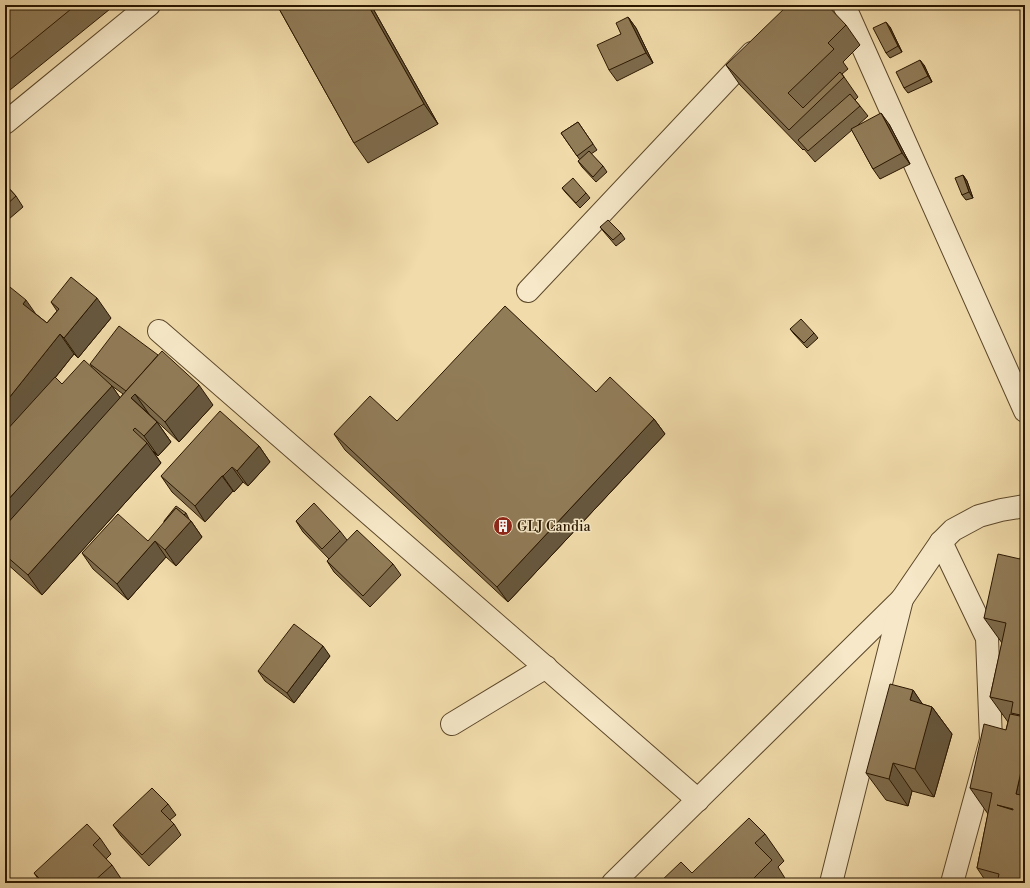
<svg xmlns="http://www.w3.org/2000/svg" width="1030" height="888" viewBox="0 0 1030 888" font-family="'Libre Bodoni',serif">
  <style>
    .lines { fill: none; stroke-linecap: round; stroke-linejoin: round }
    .minor-casing { stroke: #5b472a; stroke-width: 24 }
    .minor { stroke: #f6e8c8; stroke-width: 22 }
    .wall { fill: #7d6b4c; stroke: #291600; fill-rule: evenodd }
    .shaded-wall { fill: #66573e; stroke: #291600 }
    .building { fill: #917c58; stroke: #291600; fill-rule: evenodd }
    .labels { text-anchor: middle; stroke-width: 3; stroke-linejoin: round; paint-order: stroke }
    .poi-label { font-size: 14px; fill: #291600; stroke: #f6e8c8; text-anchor: start }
  </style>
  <rect width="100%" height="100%" fill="#f1dbaa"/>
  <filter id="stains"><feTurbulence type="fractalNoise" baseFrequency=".005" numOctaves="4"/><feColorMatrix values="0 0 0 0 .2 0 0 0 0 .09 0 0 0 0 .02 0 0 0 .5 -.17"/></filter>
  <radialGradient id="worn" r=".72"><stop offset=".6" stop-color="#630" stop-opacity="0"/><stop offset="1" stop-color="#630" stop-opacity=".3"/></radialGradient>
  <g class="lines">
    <g class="minor-casing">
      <g id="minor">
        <polyline points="844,5 1025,411"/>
        <polyline points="5,123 149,5"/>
        <polyline points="528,291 752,53"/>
        <polyline points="159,331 698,800"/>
        <polyline points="941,542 987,638 991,740 952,883"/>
        <polyline points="452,724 546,667"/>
        <polyline points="613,883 902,599 941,542 953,530 979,516 1001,510 1025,506"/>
        <polyline points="831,883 902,599"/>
      </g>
    </g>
    <use href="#minor" class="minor"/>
  </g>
  <g class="wall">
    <polygon points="5,5 115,5 5,94"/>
    <polygon points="277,5 371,5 438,124 368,163 354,143"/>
    <polygon points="803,8 846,25 860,45 843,62 848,69 842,74 858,97 855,100 860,106 868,116 857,126 889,124 910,164 880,179 873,169 852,130 815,162 804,149 803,150 740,85 726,65"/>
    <polygon points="628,17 636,28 653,63 617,81 609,70 621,34"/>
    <polygon points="890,27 902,52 890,58 886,53"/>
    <polygon points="924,65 932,82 908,93 904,88"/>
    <polygon points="578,122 597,150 591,154 603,166 607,172 596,182 582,167 578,161 580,160 561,133"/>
    <polygon points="963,175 967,181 973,198 966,200 962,195"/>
    <polygon points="5,184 16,196 23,207 9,219 5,215"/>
    <polygon points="562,188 586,193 590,198 580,208 566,193"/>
    <polygon points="600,227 621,233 625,239 616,246 604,232"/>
    <path d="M5 283 36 314 47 323 57 311 51 302 111 318 78 358 74 354 55 378 62 384 92 367 90 364 213 405 179 442 149 414 157 422 171 442 158 456 153 451 161 463 42 595 5 562ZM112 386 123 394 120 398Z"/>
    <polygon points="790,329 814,333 818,338 807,348 794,334"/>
    <polygon points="596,392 654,419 665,434 508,602 345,450 334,434 397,421"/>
    <polygon points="259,446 270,462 248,486 243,482 234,492 233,491 205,522 172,492 161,476"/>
    <polygon points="189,519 189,520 191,521 202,537 176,566 166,557 128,600 93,569 82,553 148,541"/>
    <polygon points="296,521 340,531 347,540 393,564 401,575 370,607 334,572 327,561 329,559 303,532"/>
    <polygon points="1025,543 1025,883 987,883 977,868 988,814 970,788 1006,730 1008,722 990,697 1002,643 984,618 1020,559"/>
    <polygon points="330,656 294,703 265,681 258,671"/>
    <polygon points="913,690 922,704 932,707 952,734 934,797 912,791 908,806 886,800 866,773"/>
    <polygon points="168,804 176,815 170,820 174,824 181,835 149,866 121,836 113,825"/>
    <polygon points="765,834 784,861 778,867 788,883 659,883 692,873"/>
    <polygon points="100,838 111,854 106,859 112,865 122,880 120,883 41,883 34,873"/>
  </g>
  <g class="shaded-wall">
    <polygon points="368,5 371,5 438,124 424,104"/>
    <polygon points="628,17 636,28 653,63 646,53"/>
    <polygon points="886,22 890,27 902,52 898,46"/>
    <polygon points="920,60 924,65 932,82 928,76"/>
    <polygon points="881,113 889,124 910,164 902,153"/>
    <polygon points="963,175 967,181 973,198 969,192"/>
    <polygon points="97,298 111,318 78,358 64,338"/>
    <polygon points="26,300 40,320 23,304"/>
    <polygon points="60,334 74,354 5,440 5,403"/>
    <polygon points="199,385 213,405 179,442 165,422"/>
    <polygon points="112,386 126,406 5,538 5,503"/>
    <polygon points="135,394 149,414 131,398"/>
    <polygon points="654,419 665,434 508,602 497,587"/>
    <polygon points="157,422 171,442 158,456 144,436"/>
    <polygon points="147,443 161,463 42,595 28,575"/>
    <polygon points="259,446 270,462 248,486 237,471"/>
    <polygon points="232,467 243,482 234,492 223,476"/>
    <polygon points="222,476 233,491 205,522 195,506"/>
    <polygon points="186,513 189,519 177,534 173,529"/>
    <polygon points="191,521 202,537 176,566 165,550"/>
    <polygon points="155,541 166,557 128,600 117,584"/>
    <polygon points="323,646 330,656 294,703 287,693"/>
    <polygon points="913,690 930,715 932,707 952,734 934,797 915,769 910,700"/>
    <polygon points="1025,754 1025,806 1016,794"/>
    <polygon points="893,763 912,791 908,806 889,779"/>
    <polygon points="1025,863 1025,883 1021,883"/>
  </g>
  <g class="building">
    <polygon points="5,5 76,5 5,63"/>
    <polygon points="277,5 368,5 424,104 354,143"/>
    <polygon points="788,5 800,5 803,8 807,5 827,5 846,25 828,43 834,49 788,93 803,108 840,72 844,77 789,130 726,65"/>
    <polygon points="628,17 646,53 609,70 597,45 621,34 616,23"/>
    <polygon points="886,22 898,46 886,53 873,28"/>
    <polygon points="920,60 928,76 904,88 896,72"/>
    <polygon points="850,94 860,106 808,151 798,140"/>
    <polygon points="881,113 902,153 873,169 851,129"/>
    <polygon points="578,122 593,144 577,156 561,133"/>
    <polygon points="589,151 603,166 593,177 578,161"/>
    <polygon points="963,175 969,192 962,195 955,178"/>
    <polygon points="573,178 586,193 576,203 562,188"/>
    <polygon points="5,184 16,196 5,206"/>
    <polygon points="608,220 621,233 613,240 600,227"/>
    <polygon points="71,277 97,298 64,338 60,334 5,403 5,283 26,300 23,304 47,323 59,309 51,302"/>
    <polygon points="505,306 596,392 610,377 654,419 497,587 334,434 370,396 397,421"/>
    <polygon points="801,319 814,333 804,343 790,329"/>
    <polygon points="119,326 158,355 126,391 90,364"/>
    <polygon points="162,351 199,385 165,422 135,394 131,398 157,422 144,436 135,428 133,430 147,443 28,575 5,555 5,526"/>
    <polygon points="84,360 112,386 5,503 5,432 55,377 62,384"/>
    <polygon points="220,411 259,446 237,471 232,467 223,476 222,476 195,506 161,476"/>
    <polygon points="314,503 340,531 322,549 296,521"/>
    <polygon points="176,506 186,513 184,515 176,508 164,522 164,521"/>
    <polygon points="176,508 191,521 165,550 155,541 117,584 82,553 118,514 148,541"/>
    <polygon points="357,530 393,564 363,596 327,561"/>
    <polygon points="1024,543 1025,543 1025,716 1011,713 1013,702 990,697 1006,623 984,618 998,554 1020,559"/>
    <polygon points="294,624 323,646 287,693 258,671"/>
    <polygon points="890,684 913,690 910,700 932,707 915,769 893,763 889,779 866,773"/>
    <path d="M1010 714 1025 717V754L1016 794 1025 796V863L1021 883H997L999 874 977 868 992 793 970 788 984 724 1006 730ZM997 805 1013 809V810Z"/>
    <polygon points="152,788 168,804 161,811 174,824 142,855 113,825"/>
    <polygon points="749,818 765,834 755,843 772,860 749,883 659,883 681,862 692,873"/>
    <polygon points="87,824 100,838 93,845 112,865 92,883 44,883 34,873"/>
  </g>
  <defs>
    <g id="building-disc" transform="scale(1)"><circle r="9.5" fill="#8f2418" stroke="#f6e8c8"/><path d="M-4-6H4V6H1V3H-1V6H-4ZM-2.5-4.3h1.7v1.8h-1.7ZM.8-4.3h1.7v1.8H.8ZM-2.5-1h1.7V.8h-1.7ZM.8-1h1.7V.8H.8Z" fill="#fff"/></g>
  </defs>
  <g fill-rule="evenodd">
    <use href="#building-disc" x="503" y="526"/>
  </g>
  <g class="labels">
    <g class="poi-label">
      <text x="517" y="531">GLJ Candia</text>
    </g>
  </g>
  <rect width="1030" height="888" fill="none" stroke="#f1dbaa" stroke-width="20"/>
  <rect x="6" y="6" width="1018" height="876" fill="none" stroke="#291600" stroke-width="2"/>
  <rect x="10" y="10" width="1010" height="868" fill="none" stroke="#291600"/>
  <rect width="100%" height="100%" filter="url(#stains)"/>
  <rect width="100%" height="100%" fill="url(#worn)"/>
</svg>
